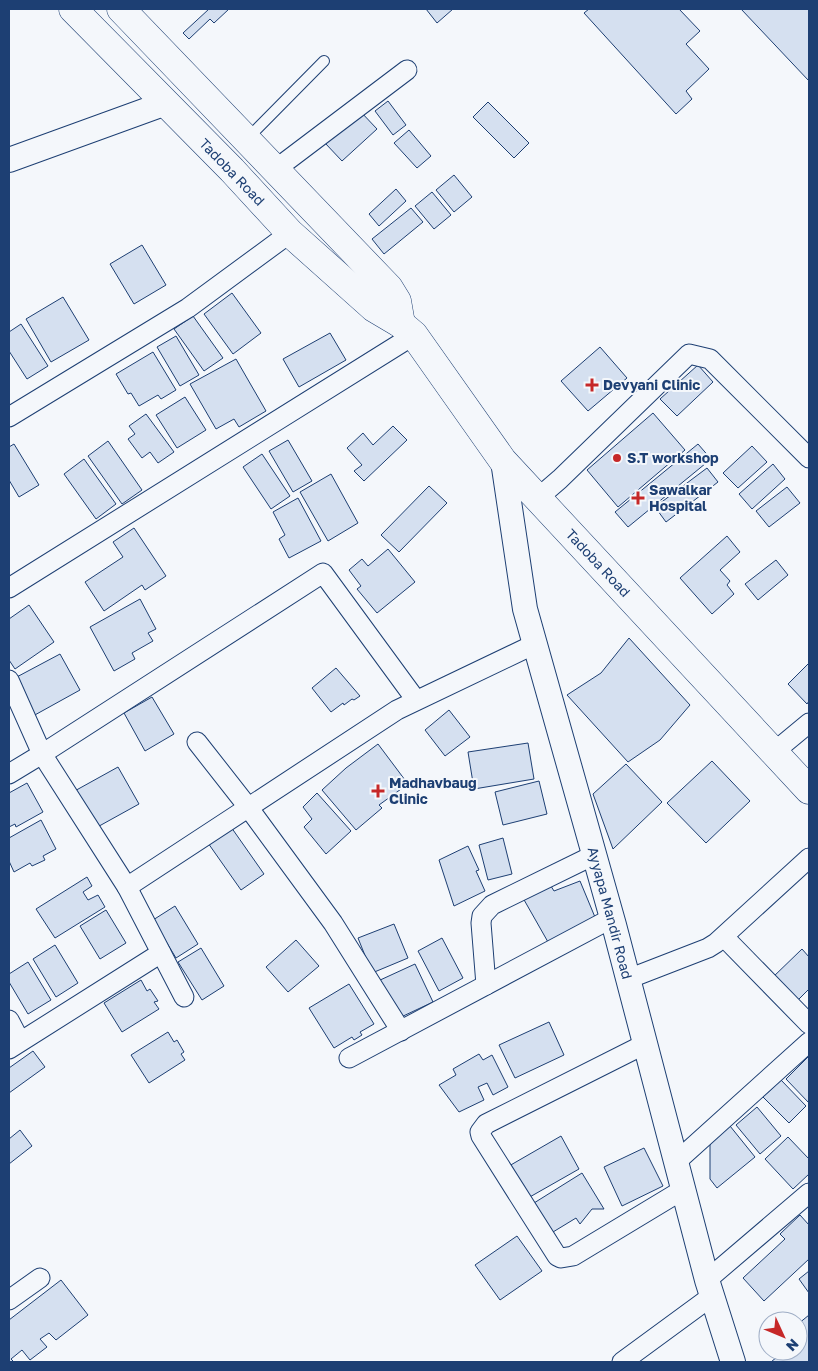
<svg xmlns="http://www.w3.org/2000/svg" width="818" height="1371" viewBox="0 0 818 1371" font-family="'Golos Text',sans-serif">
  <style>
    .building { fill: #d5e0f0; stroke: #1d3f73 }
    .lines { fill: none; stroke-linecap: round; stroke-linejoin: round }
    .service-casing { stroke: #1d3f73; stroke-width: 12 }
    .minor-casing { stroke: #1d3f73; stroke-width: 21 }
    .tertiary-casing { stroke: #1d3f73; stroke-width: 26 }
    .primary-casing { stroke: #1d3f73; stroke-width: 29 }
    .service { stroke: #f4f7fb; stroke-width: 10 }
    .minor { stroke: #f4f7fb; stroke-width: 19 }
    .tertiary { stroke: #f4f7fb; stroke-width: 24 }
    .primary { stroke: #f4f7fb; stroke-width: 28 }
    .poi-dot { fill: #c62828; stroke: #f4f7fb; stroke-width: 2 }
    .labels { text-anchor: middle; stroke-width: 4; stroke-linejoin: round; paint-order: stroke }
    .street-label { font-size: 14px; fill: #1d3f73; stroke: #f4f7fb }
    .poi-label { font-size: 14px; font-weight: bold; fill: #1d3f73; stroke: #f4f7fb; text-anchor: start }
  </style>
  <rect width="100%" height="100%" fill="#f4f7fb"/>
  <g class="building">
    <polygon points="209,9 229,9 214,23 210,19 189,39 183,33"/>
    <polygon points="426,9 453,9 437,23"/>
    <polygon points="589,9 679,9 700,31 686,44 709,69 686,91 692,99 676,114 584,13"/>
    <polygon points="741,9 809,9 809,81"/>
    <polygon points="388,101 406,125 393,135 375,111"/>
    <polygon points="488,102 529,143 514,158 473,117"/>
    <polygon points="360,111 377,129 342,161 325,143"/>
    <polygon points="409,130 431,156 417,168 394,143"/>
    <polygon points="454,175 472,197 454,212 436,190"/>
    <polygon points="396,189 406,201 379,226 369,214"/>
    <polygon points="432,192 451,215 434,229 415,206"/>
    <polygon points="411,208 423,222 384,254 372,239"/>
    <polygon points="142,245 166,285 134,304 110,264"/>
    <polygon points="232,293 261,333 233,354 204,314"/>
    <polygon points="63,297 89,340 51,362 26,319"/>
    <polygon points="193,316 223,358 204,371 174,329"/>
    <polygon points="21,324 48,366 27,379 9,351 9,332"/>
    <polygon points="330,333 346,360 299,387 283,359"/>
    <polygon points="176,336 199,375 180,386 157,347"/>
    <polygon points="600,347 627,378 588,411 561,381"/>
    <polygon points="153,352 176,390 161,399 158,395 139,406 131,393 128,394 116,374"/>
    <polygon points="236,359 266,411 239,427 234,419 216,429 190,384"/>
    <polygon points="698,365 713,382 677,416 660,399"/>
    <polygon points="185,397 206,430 177,448 156,415"/>
    <polygon points="653,413 685,450 618,507 587,470"/>
    <polygon points="146,414 174,452 158,463 150,452 142,458 128,439 135,434 129,426"/>
    <polygon points="393,426 407,440 364,481 354,471 362,465 347,448 363,433 373,445"/>
    <polygon points="288,440 312,481 293,492 269,451"/>
    <polygon points="108,441 142,490 122,504 88,456"/>
    <polygon points="14,444 39,485 19,497 9,480 9,447"/>
    <polygon points="698,444 711,459 628,527 615,512"/>
    <polygon points="752,446 767,462 738,488 723,473"/>
    <polygon points="262,454 290,496 271,509 243,467"/>
    <polygon points="84,459 116,504 96,519 64,474"/>
    <polygon points="773,464 785,479 752,509 739,494"/>
    <polygon points="707,468 718,482 666,522 655,507"/>
    <polygon points="331,474 358,523 328,541 300,492"/>
    <polygon points="429,486 447,503 399,552 381,535"/>
    <polygon points="787,487 800,503 769,527 756,511"/>
    <polygon points="298,498 321,541 289,558 279,539 285,535 273,512"/>
    <polygon points="134,528 166,576 145,590 142,585 104,611 85,582 123,557 113,542"/>
    <polygon points="727,536 740,552 720,570 730,581 727,585 734,594 712,614 680,578"/>
    <polygon points="388,549 415,582 377,613 357,589 361,586 349,570 362,559 368,566"/>
    <polygon points="776,560 788,575 758,600 745,584"/>
    <polygon points="140,599 156,629 148,633 153,641 132,653 135,659 114,671 90,627"/>
    <polygon points="29,605 54,642 15,669 9,660 9,619"/>
    <polygon points="629,638 690,705 660,740 628,762 567,695 601,673"/>
    <polygon points="60,654 80,690 33,716 13,679"/>
    <polygon points="809,663 809,701 807,704 788,684"/>
    <polygon points="336,668 360,696 354,700 352,699 344,705 343,703 331,712 312,688"/>
    <polygon points="152,697 174,734 145,751 124,713"/>
    <polygon points="449,710 470,737 445,756 425,730"/>
    <polygon points="528,743 534,779 474,789 468,752"/>
    <polygon points="378,744 408,784 379,805 382,808 356,830 322,790 346,768"/>
    <polygon points="712,761 750,801 706,843 667,803"/>
    <polygon points="626,764 662,802 613,849 593,794"/>
    <polygon points="118,767 139,804 92,830 71,793"/>
    <polygon points="539,781 547,814 503,825 495,792"/>
    <polygon points="27,783 43,812 16,827 15,824 9,827 9,793"/>
    <polygon points="317,793 351,831 326,854 304,827 312,819 303,807"/>
    <polygon points="41,820 56,849 43,856 45,860 32,866 30,863 14,872 9,861 9,838"/>
    <polygon points="231,827 264,874 241,890 208,843"/>
    <polygon points="503,838 512,874 488,880 479,845"/>
    <polygon points="468,846 479,870 476,871 485,891 454,906 439,860"/>
    <polygon points="87,877 92,886 83,892 88,900 98,895 105,907 55,938 36,909"/>
    <polygon points="580,881 597,922 548,942 523,898 549,883 554,891"/>
    <polygon points="175,906 198,944 176,958 153,920"/>
    <polygon points="106,910 126,943 100,959 80,926"/>
    <polygon points="394,924 408,958 372,973 358,938"/>
    <polygon points="442,938 463,978 439,991 418,951"/>
    <polygon points="296,940 319,966 288,992 266,967"/>
    <polygon points="55,945 78,983 56,997 33,959"/>
    <polygon points="201,948 224,986 202,1000 178,962"/>
    <polygon points="802,949 809,957 809,989 795,1003 771,979"/>
    <polygon points="28,962 51,1000 28,1014 9,982 9,974"/>
    <polygon points="415,964 433,1002 399,1018 378,981"/>
    <polygon points="141,980 147,991 150,989 158,1001 154,1002 159,1009 122,1032 104,1003"/>
    <polygon points="349,984 374,1024 360,1032 362,1035 354,1040 352,1037 334,1048 309,1008"/>
    <polygon points="549,1022 564,1055 515,1078 499,1045"/>
    <polygon points="168,1032 174,1042 177,1040 184,1052 181,1054 185,1060 149,1083 131,1055"/>
    <polygon points="33,1051 45,1067 9,1093 9,1068"/>
    <polygon points="479,1054 483,1060 492,1055 508,1087 493,1095 487,1083 478,1087 484,1100 459,1112 439,1085 456,1075 453,1069"/>
    <polygon points="809,1056 809,1103 786,1079"/>
    <polygon points="781,1080 806,1106 789,1123 763,1097"/>
    <polygon points="757,1107 781,1136 760,1154 736,1125"/>
    <polygon points="730,1126 755,1157 717,1188 710,1179 710,1143"/>
    <polygon points="20,1130 32,1146 9,1164 9,1139"/>
    <polygon points="561,1136 579,1169 528,1198 509,1166"/>
    <polygon points="788,1137 809,1159 809,1174 793,1189 765,1159"/>
    <polygon points="644,1148 663,1186 622,1206 604,1167"/>
    <polygon points="582,1173 604,1209 592,1209 580,1224 576,1218 553,1232 534,1203"/>
    <polygon points="800,1215 809,1225 809,1259 764,1301 743,1278 785,1239 780,1234"/>
    <polygon points="517,1236 542,1271 500,1300 475,1265"/>
    <polygon points="809,1271 809,1293 799,1279"/>
    <polygon points="61,1280 88,1315 56,1340 49,1333 40,1339 47,1347 30,1360 22,1350 11,1359 14,1362 9,1362 9,1320"/>
    <polygon points="809,1315 809,1362 771,1362 784,1351 798,1351 798,1324"/>
  </g>
  <g class="lines">
    <g class="service-casing">
      <polyline id="service" points="247,139 324,61"/>
    </g>
    <g class="minor-casing">
      <g id="minor">
        <polyline points="276,169 407,70"/>
        <polyline points="9,417 188,308 290,233"/>
        <polyline points="538,498 560,479 689,354 710,359 809,458"/>
        <polyline points="9,588 414,335"/>
        <polyline points="9,680 42,754 127,887 397,710 535,644"/>
        <polyline points="197,742 248,807 333,923 401,1031"/>
        <polyline points="774,752 809,723"/>
        <polyline points="9,774 42,754 323,573 416,700"/>
        <polyline points="127,887 184,997"/>
        <polyline points="724,937 809,1024"/>
        <polyline points="628,979 708,948 716,943 809,858"/>
        <polyline points="486,985 481,923 482,916 492,905 594,855"/>
        <polyline points="9,1020 20,1041"/>
        <polyline points="645,1044 486,1124 480,1132 481,1136 557,1256 561,1258 573,1256 684,1189"/>
        <polyline points="9,1049 161,953"/>
        <polyline points="349,1058 612,918"/>
        <polyline points="676,1162 809,1042"/>
        <polyline points="707,1280 809,1193"/>
        <polyline points="9,1300 40,1278"/>
        <polyline points="622,1362 712,1296"/>
      </g>
    </g>
    <g class="tertiary-casing">
      <g id="tertiary">
        <polyline points="9,160 166,103"/>
        <polyline points="503,461 525,609 614,925 707,1280 733,1362"/>
      </g>
    </g>
    <g class="primary-casing">
      <g id="primary">
        <polyline points="73,9 232,170 290,233 374,308 401,324 414,335 503,461 809,790"/>
        <polyline points="121,9 389,288 397,301 401,324"/>
      </g>
    </g>
    <use href="#service" class="service"/>
    <use href="#minor" class="minor"/>
    <use href="#tertiary" class="tertiary"/>
    <use href="#primary" class="primary"/>
  </g>
  <g class="poi-dot">
    <path d="M589.5 377.5h5v5h5v5h-5v5h-5v-5h-5v-5h5z"/>
    <circle cx="617" cy="458" r="5"/>
    <path d="M635.5 490.5h5v5h5v5h-5v5h-5v-5h-5v-5h5z"/>
    <path d="M375.5 783.5h5v5h5v5h-5v5h-5v-5h-5v-5h5z"/>
  </g>
  <g class="labels">
    <g class="street-label">
      <text transform="translate(232 172) rotate(46)" y="5">Tadoba Road</text>
      <text transform="translate(598 563) rotate(47)" y="5">Tadoba Road</text>
      <text transform="translate(610 913) rotate(75)" y="5">Ayyapa Mandir Road</text>
    </g>
    <g class="poi-label">
      <text x="603" y="390">Devyani Clinic</text>
      <text x="627" y="463">S.T workshop</text>
      <text x="649" y="495">Sawalkar<tspan x="649" dy="16">Hospital</tspan></text>
      <text x="389" y="788">Madhavbaug<tspan x="389" dy="16">Clinic</tspan></text>
    </g>
  </g>
  <rect width="818" height="1371" fill="none" stroke="#1d3f73" stroke-width="20"/>
  <g transform="translate(783 1336) rotate(134)"><circle r="24" fill="#f4f7fb" stroke="#9eadc5"/>
  <path d="M0-4L9 19L0 12L-9 19Z" fill="#c62828"/>
  <text y="-8" font-size="14" font-weight="bold" text-anchor="middle" fill="#1d3f73">N</text>
  </g>
</svg>
